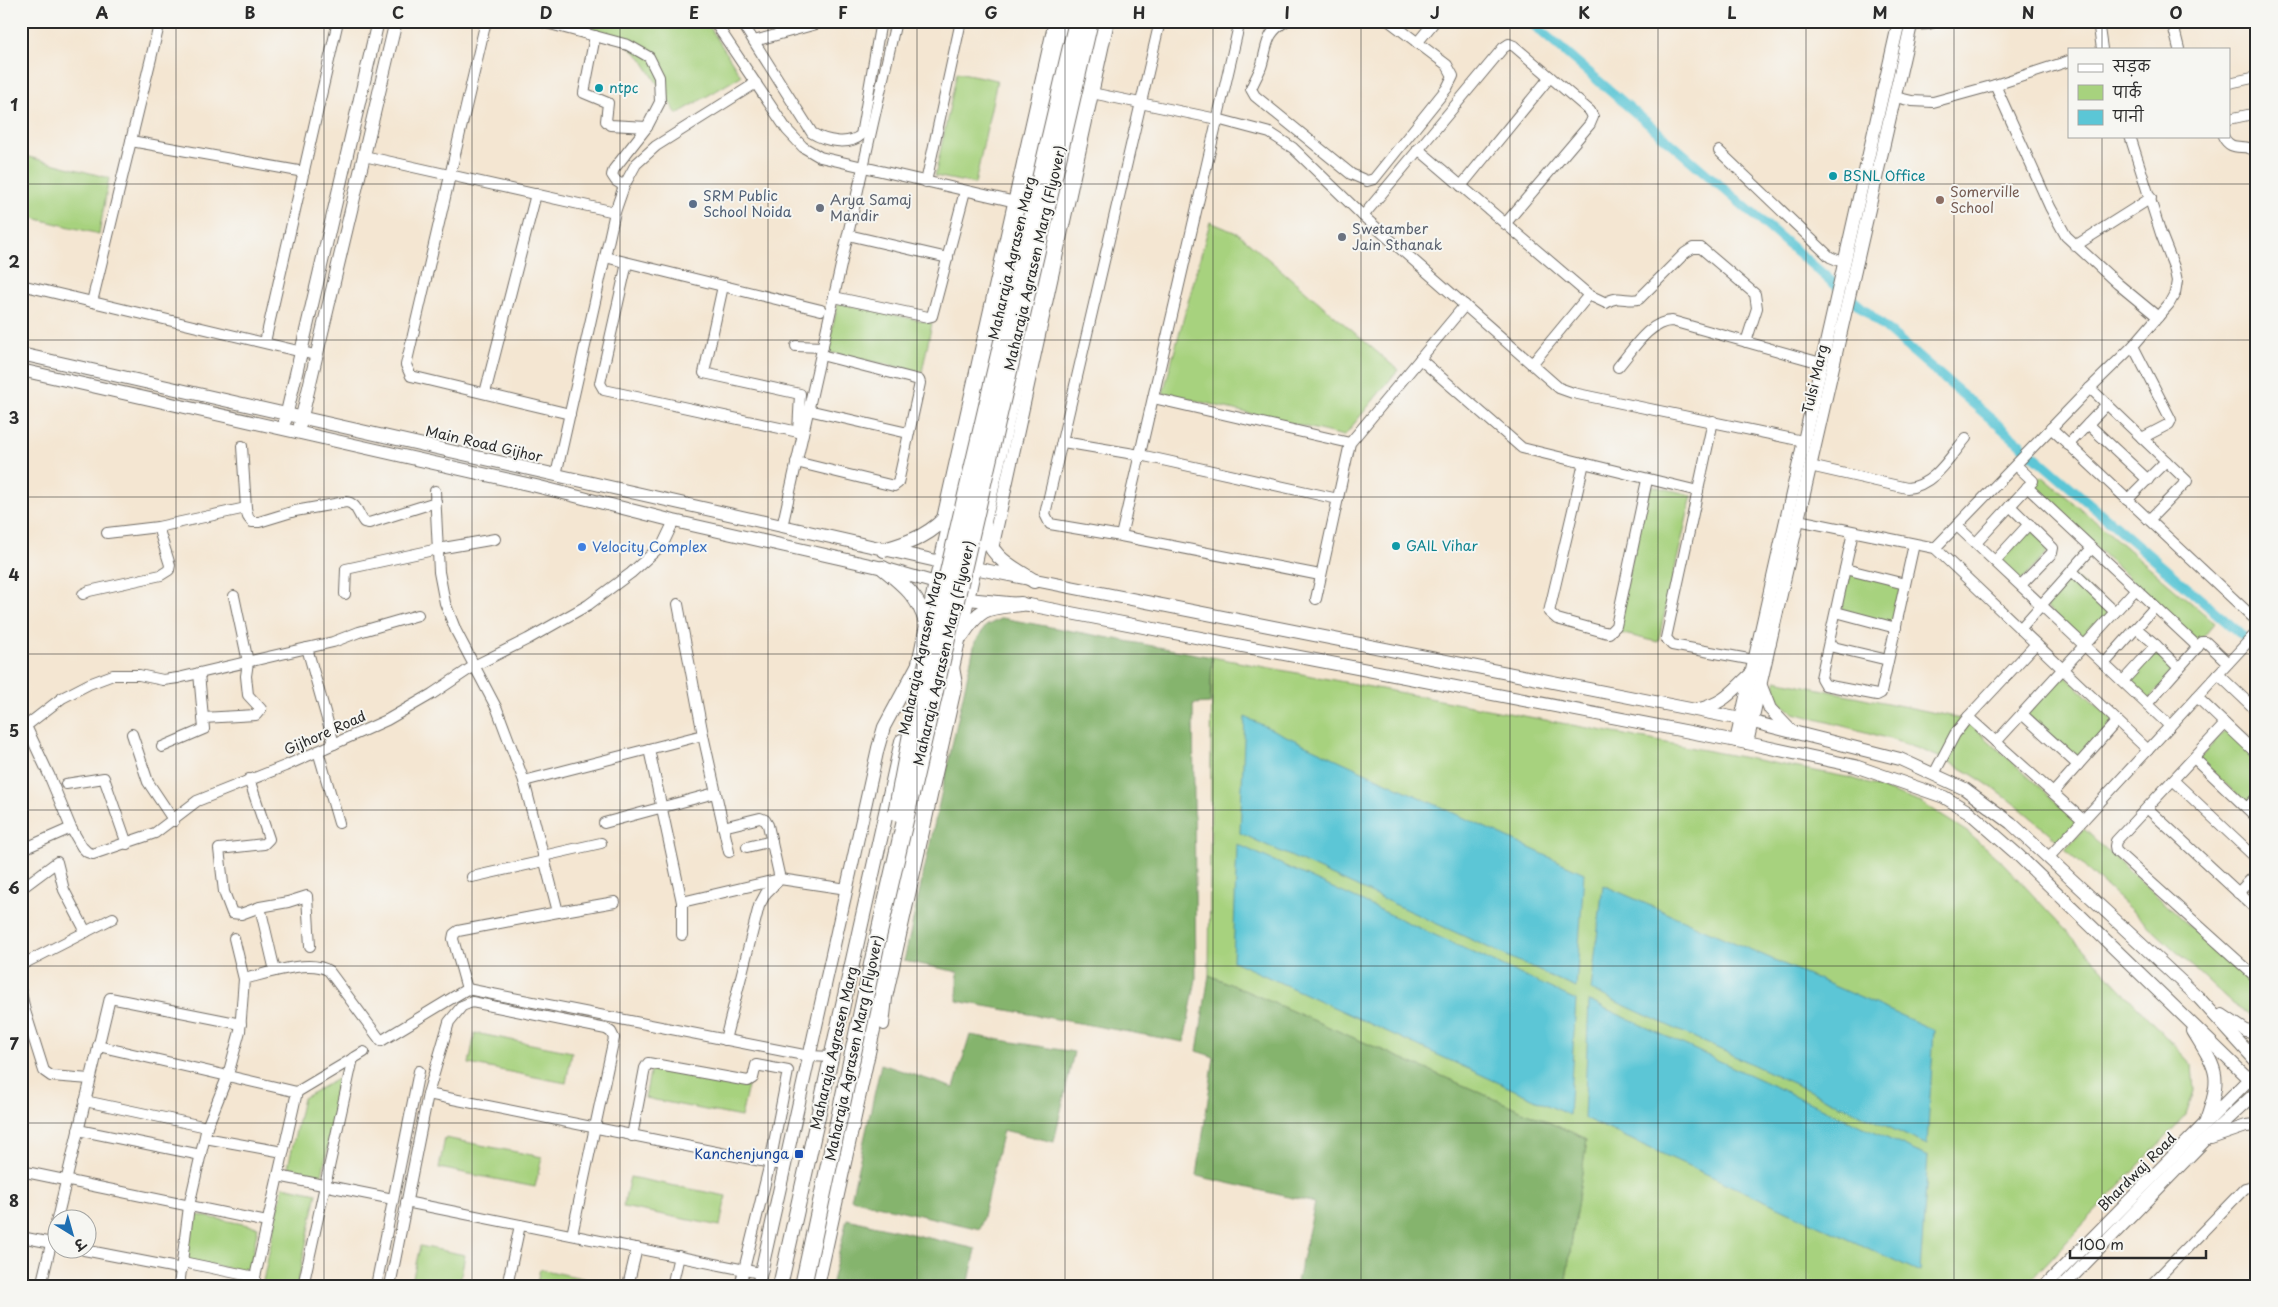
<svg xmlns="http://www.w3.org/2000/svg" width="2278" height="1307" viewBox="0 0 2278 1307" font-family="'Playpen Sans','Playpen Sans Deva',sans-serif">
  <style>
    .green { fill: #a7d27e; stroke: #697e54 }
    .forest { fill: #85b46d; stroke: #58704c }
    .water { fill: #5bc6d6; stroke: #437880 }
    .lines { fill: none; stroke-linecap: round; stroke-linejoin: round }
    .canal { stroke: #5bc6d6; stroke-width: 10 }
    .minor-casing { stroke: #716c65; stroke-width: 12 }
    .tertiary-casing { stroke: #716c65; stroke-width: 14 }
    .secondary-casing { stroke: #716c65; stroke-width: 16 }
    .minor { stroke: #fff; stroke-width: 10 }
    .tertiary { stroke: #fff; stroke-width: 12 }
    .secondary { stroke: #fff; stroke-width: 14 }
    .primary-bridge-casing { stroke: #716c65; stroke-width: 18; stroke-linecap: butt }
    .primary-bridge { stroke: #fff; stroke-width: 16 }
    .grid { fill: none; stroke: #2b2b2b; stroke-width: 1; stroke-opacity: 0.55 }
    .culture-dot { fill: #0f9aa8; stroke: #f6f6f2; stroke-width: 2 }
    .education-dot { fill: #8d6e63; stroke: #f6f6f2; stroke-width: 2 }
    .service-dot { fill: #5c6f8a; stroke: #f6f6f2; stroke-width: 2 }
    .worship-dot { fill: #6b7280; stroke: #f6f6f2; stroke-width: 2 }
    .shop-dot { fill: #3f7fe0; stroke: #f6f6f2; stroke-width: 2 }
    .transit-dot { fill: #1a4fb4; stroke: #f6f6f2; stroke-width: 2 }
    .labels { text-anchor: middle; stroke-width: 4; stroke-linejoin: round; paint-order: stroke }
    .culture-label { font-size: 14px; fill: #0d838f; stroke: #f6f6f2; text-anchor: start }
    .education-label { font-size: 14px; fill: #785e54; stroke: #f6f6f2; text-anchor: start }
    .service-label { font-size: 14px; fill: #4e5e75; stroke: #f6f6f2; text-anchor: start }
    .worship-label { font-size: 14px; fill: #5b616d; stroke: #f6f6f2; text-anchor: start }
    .street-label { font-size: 14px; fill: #2b2b2b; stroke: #f6f6f2 }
    .shop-label { font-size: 14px; fill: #366cbe; stroke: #f6f6f2; text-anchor: start }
    .transit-label { font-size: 14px; fill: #164399; stroke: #f6f6f2; text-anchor: end }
    .neatline { fill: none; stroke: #2b2b2b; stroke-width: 2 }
    .grid-label { font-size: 16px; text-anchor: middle; font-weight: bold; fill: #2b2b2b }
  </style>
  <rect width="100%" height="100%" fill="#f6f6f2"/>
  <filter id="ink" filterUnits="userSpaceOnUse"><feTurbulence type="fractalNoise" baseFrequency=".02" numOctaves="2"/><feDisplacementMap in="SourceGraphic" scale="10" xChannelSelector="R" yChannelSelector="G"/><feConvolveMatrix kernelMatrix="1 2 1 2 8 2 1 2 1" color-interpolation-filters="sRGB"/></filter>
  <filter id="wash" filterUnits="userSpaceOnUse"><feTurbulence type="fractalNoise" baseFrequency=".0096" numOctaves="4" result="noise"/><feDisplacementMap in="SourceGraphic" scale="20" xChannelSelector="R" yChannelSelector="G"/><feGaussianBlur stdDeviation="1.12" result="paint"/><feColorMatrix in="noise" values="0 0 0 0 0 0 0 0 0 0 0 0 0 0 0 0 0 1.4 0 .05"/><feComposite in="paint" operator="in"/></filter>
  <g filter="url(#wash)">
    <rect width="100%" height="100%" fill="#f4e6d2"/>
    <g class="green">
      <polygon points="566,21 706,21 741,76 677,114 641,58 619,38"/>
      <polygon points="957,72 997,80 975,184 935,176"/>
      <polygon points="21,155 109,178 99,234 21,215"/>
      <polygon points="1210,222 1239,234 1398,370 1344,436 1163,393"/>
      <polygon points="838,303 932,323 922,372 827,352"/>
      <polygon points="2042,476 2215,623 2198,643 2032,487"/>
      <polygon points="1649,485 1692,495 1658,642 1615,632"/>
      <polygon points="2029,527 2052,548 2020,582 1998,561"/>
      <polygon points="1850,574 1902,586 1893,623 1841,611"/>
      <polygon points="2072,574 2113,612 2085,643 2044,605"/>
      <polygon points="2156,648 2177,668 2147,701 2125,681"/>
      <polygon points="1212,657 1852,778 1922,803 1967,832 2003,863 2192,1065 2194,1091 2186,1115 2025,1286 1565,1286 1587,1139 1209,975"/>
      <polygon points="2063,674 2114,721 2077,761 2026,714"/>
      <path d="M1776 680 1965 719 2077 821 2058 841C2027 813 1994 786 1957 766 1909 740 1847 728 1794 713L1782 704 1774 692Z"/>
      <polygon points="2227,729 2257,757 2257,793 2247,804 2199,759"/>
      <polygon points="2084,829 2257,988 2257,1019 2232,1003 2065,849"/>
      <polygon points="475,1033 572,1052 566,1083 469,1064"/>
      <polygon points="651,1067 748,1086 741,1117 645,1098"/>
      <polygon points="343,1076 322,1175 288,1167 303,1098"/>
      <polygon points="445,1138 542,1157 535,1187 439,1168"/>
      <polygon points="630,1177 726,1196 720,1226 623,1207"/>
      <polygon points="283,1186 317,1193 297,1286 262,1286"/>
      <polygon points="193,1214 258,1227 249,1272 184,1260"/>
      <polygon points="420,1246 465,1255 459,1286 411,1286"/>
      <polygon points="540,1269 586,1279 584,1286 536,1286"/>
    </g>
    <g class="forest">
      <polygon points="1002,618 1212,657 1210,703 1193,704 1196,979 1184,1042 957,1001 958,972 904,961 975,642 986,626"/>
      <polygon points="1209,975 1587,1139 1565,1286 1296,1286 1315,1203 1197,1176 1214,1057 1197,1051"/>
      <polygon points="970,1035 1074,1052 1054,1142 1003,1130 980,1229 851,1199 881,1064 954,1088"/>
      <polygon points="847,1219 976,1249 968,1286 831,1286"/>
    </g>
    <g class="water">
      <polygon points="1245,717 1584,873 1576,988 1240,833"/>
      <polygon points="1237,844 1576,1000 1569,1115 1233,961"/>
      <polygon points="1603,885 1934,1030 1927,1145 1591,990"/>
      <polygon points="1589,1001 1928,1157 1920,1272 1584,1118"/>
    </g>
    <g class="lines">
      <polyline class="canal" points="1529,21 2257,648"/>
    </g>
  </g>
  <g filter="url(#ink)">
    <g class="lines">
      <g class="minor-casing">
        <g id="minor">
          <polyline points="486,21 406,365 411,376 570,414"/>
          <polyline points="539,21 628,45 649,57 659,77 660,102 647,127 614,169 612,175 616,181 624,186"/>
          <polyline points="714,21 787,130 803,147 820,157 1020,203"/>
          <path d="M741 21 812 133C825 141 849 146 861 135L881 21"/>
          <polyline points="1160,21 1045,514 1050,524 1121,536 1320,575"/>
          <path d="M1286 21C1266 33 1268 43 1262 64 1260 72 1254 80 1251 89L1255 96 1351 174 1367 181 1374 179 1447 88 1453 76 1447 65 1389 21"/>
          <polyline points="2098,21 2102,49"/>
          <polyline points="2172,21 2179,49"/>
          <polyline points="1911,25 1928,24 1937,21"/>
          <polyline points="595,36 584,93 608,103 606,121 610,125 647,127"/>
          <polyline points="754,41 827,21"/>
          <polyline points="1417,43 1435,21"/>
          <polyline points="2229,83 2257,77"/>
          <polyline points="1995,85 2050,207 2066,236 2118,284 2158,317"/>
          <polyline points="1087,92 1217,119 1270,133 1293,148 1363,216 1559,388 1573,393 1803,441"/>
          <polyline points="1895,97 1912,101 1933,102 1995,85 2069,61"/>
          <polyline points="2229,119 2257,113"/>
          <path d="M2223 136C2232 155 2247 140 2257 154"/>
          <polyline points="131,141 304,172"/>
          <polyline points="1418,149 1589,295 1532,364"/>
          <polyline points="1719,151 1830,257 1845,263"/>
          <polyline points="364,156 615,212"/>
          <polyline points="926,182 961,21"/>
          <polyline points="1461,186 1550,77"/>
          <polyline points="1363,216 1503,48 1509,44 1514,46 1590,111 1593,117 1590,124 1505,224"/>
          <polyline points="848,235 948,258"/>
          <polyline points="2075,246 2151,198"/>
          <polyline points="605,257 821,310"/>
          <polyline points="627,263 600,383 604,390 803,433"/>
          <polyline points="21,285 315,355"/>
          <polyline points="723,286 704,373 800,394 798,432"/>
          <path d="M1589 295 1606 303C1617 294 1627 302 1639 299L1685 253 1693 248H1701L1755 294 1757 308 1746 342"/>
          <polyline points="834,297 928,317 932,316 965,191"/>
          <polyline points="92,302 160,21"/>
          <polyline points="265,342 338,21"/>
          <polyline points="796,346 823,347"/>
          <polyline points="2133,346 2171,420 2169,424 2142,438"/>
          <polyline points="1420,359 1522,448 1698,491"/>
          <path d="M1618 367C1632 351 1649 321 1672 321L1821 363"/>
          <polyline points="2090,388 2187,481 2149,520"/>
          <polyline points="485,393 536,194"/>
          <polyline points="1153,398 1350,443"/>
          <polyline points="808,410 908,433"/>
          <polyline points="1713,421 1666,638 1672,645 1754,660"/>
          <polyline points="2088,424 2148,480"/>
          <polyline points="2051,428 2257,621"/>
          <polyline points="1063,442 1140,455 1338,499"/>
          <polyline points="2068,445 2107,404"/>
          <polyline points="242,446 246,508"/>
          <polyline points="796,462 894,486 898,483 920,383 919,380 821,355"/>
          <polyline points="1584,463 1549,612 1557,619 1604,632 1609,633 1616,626 1647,480"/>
          <path d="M1810 466 1907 488C1934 486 1950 457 1966 438"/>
          <polyline points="556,475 605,257 615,212 624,186 636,164 656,146 756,83"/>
          <polyline points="2027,487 2198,647"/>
          <polyline points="435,491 439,572 445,603 456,631 497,709 524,781 703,735 729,852"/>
          <polyline points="2127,500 2166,461"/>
          <polyline points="2010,506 2053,548 2052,553 2021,585"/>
          <polyline points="1798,520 1935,548 2148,750"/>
          <polyline points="1957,526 2170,726"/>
          <polyline points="782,527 896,21"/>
          <polyline points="1853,532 1821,678 1825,685 1877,695 1881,693 1914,544"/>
          <path d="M107 533 158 527 246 508 248 517 252 522H259L295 511 346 502C357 503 358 515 364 522L369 523 436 502"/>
          <polyline points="1121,536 1240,21"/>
          <polyline points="1976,543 2033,481 2016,465"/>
          <polyline points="1935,548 2090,388 2133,346 2169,304 2175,293 2177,281 2174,267 2161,234 2130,136"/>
          <polyline points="1995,561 2029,524"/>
          <polyline points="1845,569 1905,584"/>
          <polyline points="2072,571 2115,612"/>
          <polyline points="83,594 89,591 161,575 169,570 170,565 158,527"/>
          <polyline points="345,594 346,569 438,549 495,539"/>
          <polyline points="1316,599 1350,443 1465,305"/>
          <polyline points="678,604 703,735"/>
          <polyline points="1836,612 1896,628"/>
          <polyline points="2136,628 2156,645"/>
          <polyline points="2020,629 2092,548"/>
          <polyline points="2036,644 1968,717 2083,820"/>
          <polyline points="1829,646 1888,660"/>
          <polyline points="307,648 334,744"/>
          <polyline points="2104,664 2155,607"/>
          <polyline points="199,673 203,718"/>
          <polyline points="2218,674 2257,711"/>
          <polyline points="2123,681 2156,645 2179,668"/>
          <polyline points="2197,697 2257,754"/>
          <polyline points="2147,704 2202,642 2206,642 2228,663"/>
          <polyline points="2022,714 2078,765"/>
          <polyline points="2225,724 2116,841 2115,846 2116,851 2257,978"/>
          <polyline points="26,726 49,775 71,828 82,847 87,852 93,854 155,833 197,801 285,766 387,720 432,694 474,666 528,639 588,605 631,573 663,544 674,521"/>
          <polyline points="22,729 62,698 89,684 113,675 139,675 163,680 178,678 333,642 359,632 418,615"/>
          <polyline points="132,734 148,782 174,821"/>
          <polyline points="1996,742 2136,589"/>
          <polyline points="162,747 204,729 203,718 256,715 261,709 248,695 246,676 248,662 234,596"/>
          <polyline points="649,749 682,902 682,935"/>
          <polyline points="318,751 339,823"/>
          <polyline points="2194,758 2257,818"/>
          <polyline points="1934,774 1955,734 1968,717"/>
          <polyline points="249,779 269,839 264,844 219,849 224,892 232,913 241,914 260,907"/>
          <polyline points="2173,780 2257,859"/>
          <polyline points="66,784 104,778 127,844"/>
          <polyline points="2053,793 2117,721"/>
          <polyline points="2147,808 2257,910"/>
          <polyline points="2247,808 2257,797"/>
          <polyline points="604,823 715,793"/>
          <polyline points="723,827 760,818 765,820 768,825 780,879 766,893 759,906 725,1040"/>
          <polyline points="747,847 772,841"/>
          <polyline points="21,850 71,828"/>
          <polyline points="543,856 601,843"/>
          <polyline points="2049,857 2257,632"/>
          <polyline points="472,877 544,861"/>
          <polyline points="21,885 22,888 57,862 64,890 86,932"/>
          <polyline points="2238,893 2257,873"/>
          <polyline points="682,902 780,879 847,889"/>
          <polyline points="558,912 615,902"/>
          <polyline points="234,938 244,979"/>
          <polyline points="21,965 113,918"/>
          <polyline points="275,971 260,907 288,902 307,896 310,946"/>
          <polyline points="467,989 453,939 454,934 458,931 558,912 524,781"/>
          <polyline points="21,992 25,1011 44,1071 51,1076 90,1079"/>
          <polyline points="884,1025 887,998 957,684 954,667"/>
          <polyline points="98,1046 297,1092"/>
          <polyline points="428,1094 776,1164"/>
          <polyline points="85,1101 207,1127"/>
          <polyline points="78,1130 201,1155"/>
          <polyline points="632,1136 645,1068 648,1063 748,1081 753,1078 756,1065 788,1071 770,1163 740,1286"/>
          <polyline points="205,1138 283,1152"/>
          <polyline points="21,1171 267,1222"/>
          <polyline points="278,1176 393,1199"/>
          <polyline points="406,1202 760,1273"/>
          <polyline points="21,1237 57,1244"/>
          <polyline points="84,1250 182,1269"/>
          <polyline points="183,1262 255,1277"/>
          <polyline points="41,1286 110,998 241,1024"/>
          <path d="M179 1286 189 1206 207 1127 228 1075 240 1031 244 979C265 974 311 958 329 971L381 1041 467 989 809 1056 832 1057"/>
          <polyline points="253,1286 297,1092 364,1052"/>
          <polyline points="303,1286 353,1058"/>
          <polyline points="376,1286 419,1071"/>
          <polyline points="390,1286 428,1094 449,1022 462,1006 472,1002 606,1029 611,1032 614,1038 572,1235"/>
          <polyline points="507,1286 520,1225"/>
          <polyline points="628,1286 637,1248"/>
          <polyline points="672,1286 679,1256"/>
          <polyline points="2150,1286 2245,1188 2257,1185"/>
        </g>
      </g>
      <g class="tertiary-casing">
        <g id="tertiary">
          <polyline points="21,354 941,562"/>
          <polyline points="21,370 536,486 674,521 883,568 936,583"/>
          <polyline points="285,421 378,21"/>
          <polyline points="300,425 396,21"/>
          <polyline points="942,523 1055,21"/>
          <polyline points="992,549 1108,21"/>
          <polyline points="974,568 1741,719 1900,759 1965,789 2011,823 2198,997 2257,1062"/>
          <polyline points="968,599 1029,605 1747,743 1855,766 1944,797 1969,812 2018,855 2257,1087"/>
          <polyline points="1761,686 1770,709 1791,731"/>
          <path d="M1699 709C1725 703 1732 691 1751 674"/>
          <polyline points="1736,741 1899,21"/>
          <polyline points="1747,743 1912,21"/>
          <polyline points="2222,1015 2246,1031 2257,1033"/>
          <path d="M2193 1031C2218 1072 2222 1074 2206 1121"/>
          <polyline points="2211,1138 2246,1126 2257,1125"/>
          <polyline points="758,1286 878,748 884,727 919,662"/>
          <polyline points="2045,1286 2257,1071"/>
          <polyline points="2063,1286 2206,1139 2257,1092"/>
        </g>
      </g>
      <g class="secondary-casing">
        <g id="secondary">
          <path d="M985 527C987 556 1012 567 1034 581"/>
          <path d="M884 550C912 542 933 534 951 511"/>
          <path d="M883 568C903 584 920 598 926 623"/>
          <path d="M962 635C982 605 988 608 1021 604"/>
          <polyline points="918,668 936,583 1067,21"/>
          <polyline points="780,1286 902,741"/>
          <polyline points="817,1286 985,517 1099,21"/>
        </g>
      </g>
      <use href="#minor" class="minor"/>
      <use href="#tertiary" class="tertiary"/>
      <use href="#secondary" class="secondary"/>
      <g class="primary-bridge-casing">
        <g id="primary-bridge">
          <polyline points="896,813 915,713 1077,21"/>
          <polyline points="803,1286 876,946 1090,21"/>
        </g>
      </g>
      <use href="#primary-bridge" class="primary-bridge"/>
    </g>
  </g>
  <path class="grid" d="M176 21V1286M324 21V1286M472 21V1286M620 21V1286M768 21V1286M917 21V1286M1065 21V1286M1213 21V1286M1361 21V1286M1510 21V1286M1658 21V1286M1806 21V1286M1954 21V1286M2102 21V49M2102 136V1286M21 184H2257M21 340H2257M21 497H2257M21 654H2257M21 810H2257M21 966H2257M21 1123H2257"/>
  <g class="culture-dot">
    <circle cx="599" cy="88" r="5"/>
    <circle cx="1833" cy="176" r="5"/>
    <circle cx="1396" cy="546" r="5"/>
  </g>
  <circle class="education-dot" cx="1940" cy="200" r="5"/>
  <circle class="service-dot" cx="693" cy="204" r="5"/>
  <g class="worship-dot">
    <circle cx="820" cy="208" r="5"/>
    <circle cx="1342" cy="237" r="5"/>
  </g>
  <circle class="shop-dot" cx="582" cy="547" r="5"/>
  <rect class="transit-dot" x="794" y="1149" width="10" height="10" rx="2.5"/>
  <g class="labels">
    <g class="culture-label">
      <text x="609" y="93">ntpc</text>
      <text x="1843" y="181">BSNL Office</text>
      <text x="1406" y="551">GAIL Vihar</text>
    </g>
    <g class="education-label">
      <text x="1950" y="197">Somerville<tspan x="1950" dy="16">School</tspan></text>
    </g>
    <g class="service-label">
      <text x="703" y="201">SRM Public<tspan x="703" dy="16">School Noida</tspan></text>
    </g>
    <g class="worship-label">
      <text x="830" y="205">Arya Samaj<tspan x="830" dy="16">Mandir</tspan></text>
      <text x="1352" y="234">Swetamber<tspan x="1352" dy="16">Jain Sthanak</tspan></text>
    </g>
    <g class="street-label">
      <text transform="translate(1012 258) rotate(-77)" y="5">Maharaja Agrasen Marg</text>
      <text transform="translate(1035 258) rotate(-77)" y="5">Maharaja Agrasen Marg (Flyover)</text>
      <text transform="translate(1815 379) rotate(-77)" y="5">Tulsi Marg</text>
      <text transform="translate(484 444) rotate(13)" y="5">Main Road Gijhor</text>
      <text transform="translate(921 653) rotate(-78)" y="5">Maharaja Agrasen Marg</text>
      <text transform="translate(944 653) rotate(-77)" y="5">Maharaja Agrasen Marg (Flyover)</text>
      <text transform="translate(325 733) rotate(-24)" y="5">Gijhore Road</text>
      <text transform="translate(834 1048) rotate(-77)" y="5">Maharaja Agrasen Marg</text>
      <text transform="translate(854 1048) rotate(-78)" y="5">Maharaja Agrasen Marg (Flyover)</text>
      <text transform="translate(2137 1172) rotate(-45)" y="5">Bhardwaj Road</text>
    </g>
    <g class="shop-label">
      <text x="592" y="552">Velocity Complex</text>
    </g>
    <g class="transit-label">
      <text x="789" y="1159">Kanchenjunga</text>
    </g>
  </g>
  <rect width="2278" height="1307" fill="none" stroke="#f6f6f2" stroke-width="55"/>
  <rect x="2068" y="48" width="162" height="90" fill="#f6f6f2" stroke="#a5a5a2"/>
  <rect x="2078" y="64" width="25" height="8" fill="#ffffff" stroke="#a5a5a2"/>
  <text x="2113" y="72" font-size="15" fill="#2b2b2b">सड़क</text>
  <rect x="2078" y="85" width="25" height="15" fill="#a7d27e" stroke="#a5a5a2"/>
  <text x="2113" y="98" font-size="15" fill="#2b2b2b">पार्क</text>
  <rect x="2078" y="110" width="25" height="15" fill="#5bc6d6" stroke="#a5a5a2"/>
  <text x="2113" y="122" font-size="15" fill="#2b2b2b">पानी</text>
  <g transform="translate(72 1234) rotate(143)"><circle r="24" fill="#f6f6f2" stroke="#a5a5a2"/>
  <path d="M0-4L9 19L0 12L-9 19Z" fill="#1f6fb2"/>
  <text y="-8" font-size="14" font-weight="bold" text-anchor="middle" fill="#2b2b2b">उ</text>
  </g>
  <path d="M2070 1250v8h136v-8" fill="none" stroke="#2b2b2b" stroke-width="2.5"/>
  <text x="2078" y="1250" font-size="15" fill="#2b2b2b" stroke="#f6f6f2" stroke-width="4" paint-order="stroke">100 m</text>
  <rect x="28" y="28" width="2222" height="1252" class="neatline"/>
  <g class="grid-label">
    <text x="102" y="19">A</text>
    <text x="250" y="19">B</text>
    <text x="398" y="19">C</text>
    <text x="546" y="19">D</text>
    <text x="694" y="19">E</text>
    <text x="843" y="19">F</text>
    <text x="991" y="19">G</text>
    <text x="1139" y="19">H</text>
    <text x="1287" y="19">I</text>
    <text x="1435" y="19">J</text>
    <text x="1584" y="19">K</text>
    <text x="1732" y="19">L</text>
    <text x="1880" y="19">M</text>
    <text x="2028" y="19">N</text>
    <text x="2176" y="19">O</text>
    <text x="14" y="111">1</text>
    <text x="14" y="268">2</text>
    <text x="14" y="424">3</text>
    <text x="14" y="581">4</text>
    <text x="14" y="737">5</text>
    <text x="14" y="894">6</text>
    <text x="14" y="1050">7</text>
    <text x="14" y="1207">8</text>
  </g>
</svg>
